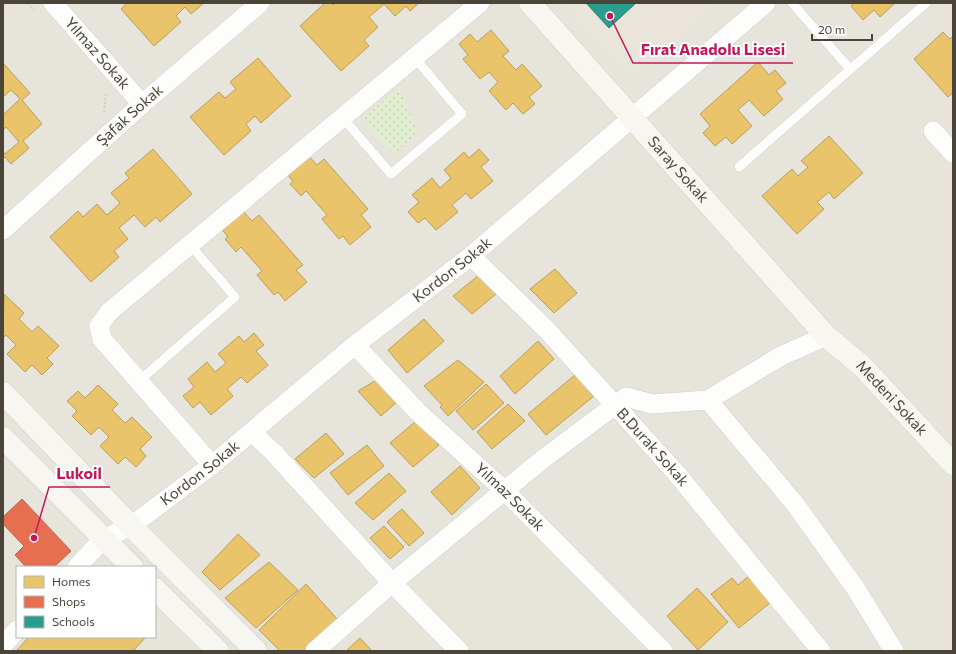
<svg xmlns="http://www.w3.org/2000/svg" width="956" height="654" viewBox="0 0 956 654" font-family="Commissioner,sans-serif">
  <style>
    .residential { fill: #e7e4dc; fill-rule: evenodd }
    .education { fill: #eae5da }
    .park { fill: url(#park-dots) }
    .homes { fill: #e9c46a; stroke: #ba9e5b }
    .shops { fill: #e76f51; stroke: #b8624a }
    .schools { fill: #2a9d8f; stroke: #348275 }
    .lines { fill: none; stroke-linecap: round; stroke-linejoin: round }
    .lane-casing { stroke: #d2d0cb; stroke-width: 10 }
    .street-casing { stroke: #d2d0cb; stroke-width: 20 }
    .secondary-casing { stroke: #d3cfc5; stroke-width: 23 }
    .path { stroke: #d3d2cc; stroke-width: 2.5; stroke-dasharray: 2 2; stroke-linecap: butt }
    .lane { stroke: #fdfdfc; stroke-width: 9 }
    .street { stroke: #fdfdfc; stroke-width: 19 }
    .secondary { stroke: #f7f6f1; stroke-width: 22 }
    .labels { text-anchor: middle; stroke-width: 4; stroke-linejoin: round; paint-order: stroke }
    .street-label { font-size: 15px; fill: #4b4439; stroke: #fff }
    .leader { fill: none; stroke: #c2185b; stroke-width: 1.5 }
    .callout-dot { fill: #c2185b; stroke: #fff; stroke-width: 1.5 }
    .callout-label { font-size: 16px; text-anchor: middle; font-weight: bold; fill: #c2185b; stroke: #fff; stroke-width: 4; stroke-linejoin: round; paint-order: stroke }
  </style>
  <defs>
    <pattern id="park-dots" width="8" height="8" patternUnits="userSpaceOnUse"><rect width="8" height="8" fill="#e1eecf"/><path d="M2 2h.1M6 6h.1" fill="none" stroke="#c3cdb2" stroke-width="1.8" stroke-linecap="round"/></pattern>
  </defs>
  <rect width="100%" height="100%" fill="#f4f2ee"/>
  <path class="residential" d="M3 3H953V651H3ZM17 567H155V637H17Z"/>
  <polygon class="education" points="564,3 716,3 641,68 622,69"/>
  <polygon class="park" points="399,88 418,132 394,154 362,118"/>
  <g class="homes">
    <polygon points="127,3 204,3 191,14 185,7 176,16 181,22 154,46 121,9"/>
    <polygon points="325,3 331,3 333,5 336,3 419,3 410,11 406,6 395,16 384,4 369,17 378,27 364,40 369,46 341,71 300,26"/>
    <polygon points="854,3 895,3 880,17 874,10 863,20 851,6"/>
    <polygon points="491,30 509,51 503,56 516,70 522,64 542,86 529,97 535,104 523,114 513,103 506,110 489,91 498,82 489,72 480,79 463,59 468,55 459,44 470,34 477,42"/>
    <polygon points="943,32 950,39 953,36 953,93 948,97 914,59"/>
    <polygon points="258,58 291,96 261,123 255,116 246,124 251,131 224,155 190,117 219,92 225,98 236,89 230,82"/>
    <polygon points="758,62 769,75 775,70 786,83 776,91 783,99 764,116 749,100 738,110 752,126 732,144 726,137 715,146 703,133 710,126 700,114"/>
    <polygon points="3,63 30,93 22,100 42,124 23,141 29,148 11,164 5,157 3,159 3,151 5,154 19,142 6,127 3,130 3,115 20,99 11,90 3,97"/>
    <polygon points="829,136 863,173 834,199 829,192 817,202 824,209 797,234 762,196 792,169 798,176 808,167 801,161"/>
    <polygon points="153,149 192,194 160,222 156,217 145,227 134,215 119,228 128,239 114,251 119,257 91,282 50,237 78,211 83,217 97,204 107,215 120,203 111,193 129,178 125,173"/>
    <polygon points="479,149 489,160 481,167 493,181 471,199 466,193 452,205 458,212 436,230 425,218 418,223 408,212 419,202 412,195 432,178 440,188 451,178 444,170 464,152 469,158"/>
    <polygon points="307,154 317,165 324,159 368,209 361,215 371,227 350,245 343,236 339,239 322,219 327,215 306,191 301,196 290,184 293,181 286,173"/>
    <polygon points="242,210 252,221 259,215 303,265 296,270 307,282 285,301 278,292 274,295 257,275 262,271 241,247 236,252 225,239 228,237 221,228"/>
    <polygon points="555,269 577,293 554,313 530,289"/>
    <polygon points="484,271 502,289 472,314 453,296"/>
    <polygon points="4,294 24,313 19,319 32,332 38,326 59,346 47,358 53,364 42,375 32,365 25,372 7,354 16,345 6,335 3,338"/>
    <polygon points="424,319 444,341 407,373 388,350"/>
    <polygon points="254,333 264,345 256,351 268,365 247,383 241,377 227,389 233,396 211,415 200,402 193,408 183,396 194,387 188,379 207,362 215,372 226,363 218,354 239,336 244,342"/>
    <polygon points="538,341 554,359 515,394 500,376"/>
    <polygon points="458,360 484,382 448,416 440,407 442,405 424,386"/>
    <polygon points="576,374 594,396 546,435 528,414"/>
    <polygon points="378,379 398,401 381,416 358,391"/>
    <polygon points="486,384 504,403 473,430 456,411"/>
    <polygon points="98,385 118,404 112,410 125,423 132,417 152,437 140,449 146,456 136,467 125,457 118,464 100,446 109,437 99,427 91,435 72,416 77,411 67,401 78,391 85,398"/>
    <polygon points="508,404 525,421 492,449 477,432"/>
    <polygon points="416,421 439,445 413,467 390,443"/>
    <polygon points="326,433 344,454 314,478 295,459"/>
    <polygon points="367,445 384,466 348,495 330,473"/>
    <polygon points="460,466 480,488 452,515 431,492"/>
    <polygon points="389,473 406,491 373,520 355,503"/>
    <polygon points="402,509 424,533 409,546 387,522"/>
    <polygon points="384,526 404,547 390,559 370,538"/>
    <polygon points="238,534 260,555 220,590 202,572"/>
    <polygon points="269,562 298,590 256,628 225,598"/>
    <polygon points="750,575 771,602 739,628 711,594 732,578 738,585"/>
    <polygon points="306,584 338,620 306,651 280,651 259,630"/>
    <polygon points="697,588 728,622 698,650 667,616"/>
    <polygon points="29,637 146,637 133,651 16,651"/>
    <polygon points="360,638 372,651 346,651"/>
  </g>
  <polygon class="shops" points="22,499 71,551 54,567 26,567 15,555 24,546 3,524 3,517"/>
  <polygon class="schools" points="586,3 636,3 609,28"/>
  <g class="lines">
    <g class="lane-casing">
      <g id="lane">
        <polyline points="792,3 850,69"/>
        <polyline points="343,118 391,174 462,114 415,58"/>
        <polyline points="739,167 926,3"/>
        <polyline points="139,381 235,297 190,245"/>
      </g>
    </g>
    <g class="street-casing">
      <g id="street">
        <path id="s1" d="M53 3 142 104"/>
        <polyline points="933,131 953,153"/>
        <path id="s2" d="M3 230 142 104 260 3"/>
        <path id="s3" d="M471 256 546 329 677 474 821 651"/>
        <path id="s4" d="M355 345 418 412 505 491 663 651"/>
        <polyline points="708,400 795,504 856,589 894,651"/>
        <polyline points="252,432 274,453 392,583 459,651"/>
        <polyline points="212,465 102,339 99,326 109,312 480,3"/>
        <path id="s5" d="M77 567 103 539 131 526 212 465 355 345 471 256 766 3"/>
        <polyline points="3,645 17,630"/>
        <polyline points="315,651 392,583 543,459 626,397 652,404 708,400 781,356 826,336"/>
      </g>
    </g>
    <g class="secondary-casing">
      <g id="secondary">
        <path id="s6" d="M530 3 826 336 862 366 953 464"/>
        <polyline points="3,393 131,526 256,651"/>
        <polyline points="3,438 132,567"/>
        <polyline points="155,589 218,651"/>
      </g>
    </g>
    <g class="path">
      <polyline points="28,3 34,10"/>
      <polyline points="104,112 106,93"/>
    </g>
    <use href="#lane" class="lane"/>
    <use href="#street" class="street"/>
    <use href="#secondary" class="secondary"/>
  </g>
  <g class="labels">
    <g class="street-label">
      <text dy="5" stroke="none"><textPath href="#s1" startOffset="67">Yılmaz Sokak</textPath></text>
      <text dy="5" stroke="none"><textPath href="#s2" startOffset="171">Şafak Sokak</textPath></text>
      <text dy="5" stroke="none"><textPath href="#s6" startOffset="223">Saray Sokak</textPath></text>
      <text dy="5" stroke="none"><textPath href="#s5" startOffset="480">Kordon Sokak</textPath></text>
      <text dy="5" stroke="none"><textPath href="#s6" startOffset="536">Medeni Sokak</textPath></text>
      <text dy="5" stroke="none"><textPath href="#s3" startOffset="264">B.Durak Sokak</textPath></text>
      <text dy="5" stroke="none"><textPath href="#s5" startOffset="156">Kordon Sokak</textPath></text>
      <text dy="5" stroke="none"><textPath href="#s4" startOffset="217">Yılmaz Sokak</textPath></text>
    </g>
  </g>
  <path class="leader" d="M610 16L633 63H793M34 538L49 487H110"/>
  <g class="callout-dot">
    <circle cx="610" cy="16" r="4"/>
    <circle cx="34" cy="538" r="4"/>
  </g>
  <g class="callout-label">
    <text x="713" y="55">Fırat Anadolu Lisesi</text>
    <text x="79" y="479">Lukoil</text>
  </g>
  <rect width="956" height="654" fill="none" stroke="#4b4439" stroke-width="8"/>
  <rect x="16" y="566" width="140" height="72" fill="#ffffff" stroke="#b7b4b0"/>
  <rect x="24" y="576" width="20" height="12" fill="#e9c46a" stroke="#b7b4b0"/>
  <text x="52" y="586" font-size="12" fill="#4b4439">Homes</text>
  <rect x="24" y="596" width="20" height="12" fill="#e76f51" stroke="#b7b4b0"/>
  <text x="52" y="606" font-size="12" fill="#4b4439">Shops</text>
  <rect x="24" y="616" width="20" height="12" fill="#2a9d8f" stroke="#b7b4b0"/>
  <text x="52" y="626" font-size="12" fill="#4b4439">Schools</text>
  <path d="M812 34v6h60v-6" fill="none" stroke="#4b4439" stroke-width="2"/>
  <text x="818" y="34" font-size="12" fill="#4b4439" stroke="#ffffff" stroke-width="3" paint-order="stroke">20 m</text>
</svg>
